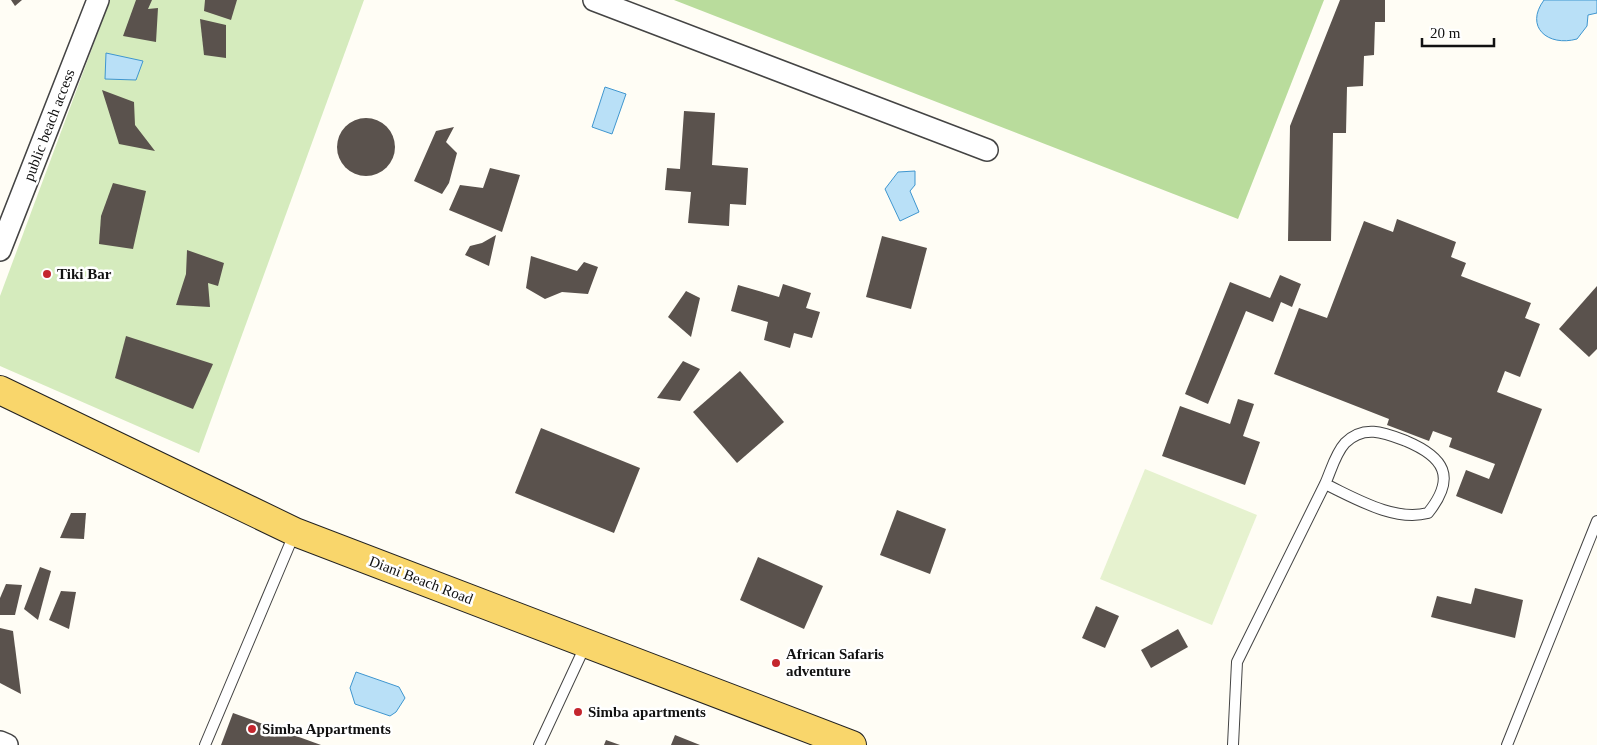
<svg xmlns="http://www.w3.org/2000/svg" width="1597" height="745" viewBox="0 0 1597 745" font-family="'Times New Roman',serif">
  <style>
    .green { fill: #d5ebbd }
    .forest { fill: #b9dc9c }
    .pitch { fill: #e6f2cf }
    .water { fill: #b9e0f7; stroke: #3f96cf }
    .building { fill: #5a524d }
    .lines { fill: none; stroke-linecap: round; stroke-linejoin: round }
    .lane-casing { stroke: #444; stroke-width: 12 }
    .street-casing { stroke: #444; stroke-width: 24 }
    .primary-casing { stroke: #222; stroke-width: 30 }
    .lane { stroke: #fff; stroke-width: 10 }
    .street { stroke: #fff; stroke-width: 21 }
    .primary { stroke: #f9d66b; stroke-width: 28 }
    .poi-dot { fill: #c4262e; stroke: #fff; stroke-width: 2 }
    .labels { text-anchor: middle; stroke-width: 5; stroke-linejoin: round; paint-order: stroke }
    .street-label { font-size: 15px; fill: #111; stroke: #fff }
    .poi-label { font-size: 15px; font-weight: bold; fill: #111; stroke: #fff; text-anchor: start }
  </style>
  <rect width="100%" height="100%" fill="#fffdf5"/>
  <polygon class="green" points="110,0 364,0 199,453 0,366 0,296"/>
  <polygon class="forest" points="674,0 1324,0 1238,219"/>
  <polygon class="pitch" points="1145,469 1257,515 1212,625 1100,579"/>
  <g class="water">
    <path d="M1544 0H1597V13L1588 15 1587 26 1577 39C1548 47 1524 27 1544 0Z"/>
    <polygon points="106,53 143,61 136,80 105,79"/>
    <polygon points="605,87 626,94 612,134 592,127"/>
    <polygon points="915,171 915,185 910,191 919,212 900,221 885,189 898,172"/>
    <polygon points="356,672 399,687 405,698 396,712 390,716 355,704 350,688"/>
  </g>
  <g class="building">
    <polygon points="11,0 22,0 15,6"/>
    <polygon points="136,0 152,0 148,9 158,8 156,42 123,36"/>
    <polygon points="205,0 237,0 231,20 204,11"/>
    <polygon points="1340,0 1385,0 1385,22 1375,22 1374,55 1364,56 1363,86 1347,87 1346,133 1333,133 1331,241 1288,241 1290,126"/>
    <polygon points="200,19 226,25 226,58 204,55"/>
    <polygon points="102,90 134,102 135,125 155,151 119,144"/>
    <polygon points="684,111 715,113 712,165 748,168 746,205 730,204 729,226 688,223 691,192 665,190 667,168 680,169"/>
    <circle cx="366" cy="147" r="29"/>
    <polygon points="454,127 446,142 457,153 449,183 442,194 414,181 436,131"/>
    <polygon points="490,168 520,175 502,232 449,210 460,185 483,188"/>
    <polygon points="113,183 146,191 133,249 99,244 101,216"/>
    <polygon points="1397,219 1456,242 1451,257 1466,263 1461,276 1531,303 1525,318 1540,324 1520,377 1505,371 1497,392 1542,409 1502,514 1456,496 1466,470 1489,479 1495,464 1449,447 1452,438 1433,431 1429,441 1387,425 1389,419 1274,374 1299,308 1327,318 1364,221 1393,232"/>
    <polygon points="496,235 489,266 465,255 470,246 482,243"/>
    <polygon points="882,236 927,248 911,309 866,297"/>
    <polygon points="187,250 224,263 218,286 208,283 210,307 176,305 186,274"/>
    <polygon points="531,256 577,271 584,262 598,267 588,294 562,292 545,299 526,288"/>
    <polygon points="1280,275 1301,284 1292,307 1281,302 1273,322 1246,311 1208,404 1185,394 1230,282 1270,298"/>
    <polygon points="783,284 811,293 806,308 820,312 812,338 794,333 790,348 764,340 768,322 731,311 738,285 779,297"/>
    <polygon points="1597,286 1597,349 1589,357 1559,329"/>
    <polygon points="686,291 700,298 691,337 668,317"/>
    <polygon points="126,336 213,364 193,409 115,378"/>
    <polygon points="683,361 700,369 680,401 657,398"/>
    <polygon points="740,371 784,422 737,463 693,412"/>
    <polygon points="1238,399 1254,404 1243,436 1260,442 1245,485 1162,456 1180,406 1230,424"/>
    <polygon points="541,428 640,468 614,533 515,493"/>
    <polygon points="897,510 946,529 930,574 880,555"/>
    <polygon points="71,513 86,513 84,539 60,538"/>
    <polygon points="758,557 823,586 804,629 740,600"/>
    <polygon points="40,567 51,571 38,620 24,609"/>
    <polygon points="6,584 22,585 15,615 0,615 0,598"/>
    <polygon points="1475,588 1523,600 1515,638 1431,617 1437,596 1471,604"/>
    <polygon points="61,591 76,592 69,629 49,620"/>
    <polygon points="1096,606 1119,616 1105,648 1082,638"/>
    <polygon points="0,628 13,631 21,694 0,683"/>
    <polygon points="1178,629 1188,647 1151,668 1141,650"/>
    <polygon points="233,713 321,745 221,745"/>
    <polygon points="675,735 700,745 671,745"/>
    <polygon points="606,740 620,745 604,745"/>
  </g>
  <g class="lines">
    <g class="lane-casing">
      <g id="lane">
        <polyline points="205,745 295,532"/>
        <polyline points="539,745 586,644"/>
        <path d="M1233 745 1237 662 1325 484C1331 471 1335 454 1345 443 1364 424 1385 433 1406 441 1444 457 1457 477 1428 513 1394 522 1355 498 1325 484"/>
        <polyline points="1507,745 1597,521"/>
      </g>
    </g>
    <g class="street-casing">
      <g id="street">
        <polyline points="594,0 987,150"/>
        <polyline points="0,250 98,0"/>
        <polyline points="0,742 7,745"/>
      </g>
    </g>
    <g class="primary-casing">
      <polyline id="primary" points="0,390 295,532 852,745"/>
    </g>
    <use href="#lane" class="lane"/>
    <use href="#street" class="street"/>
    <use href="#primary" class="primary"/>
  </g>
  <g class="poi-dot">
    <circle cx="47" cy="274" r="5"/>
    <circle cx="776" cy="663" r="5"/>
    <circle cx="578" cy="712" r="5"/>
    <circle cx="252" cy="729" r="5"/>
  </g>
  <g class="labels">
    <g class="street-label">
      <text transform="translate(49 125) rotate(-69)" y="5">public beach access</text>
      <text transform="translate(421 580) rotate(21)" y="5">Diani Beach Road</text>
    </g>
    <g class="poi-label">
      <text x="57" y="279">Tiki Bar</text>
      <text x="786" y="659">African Safaris<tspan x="786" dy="17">adventure</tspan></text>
      <text x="588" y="717">Simba apartments</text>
      <text x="262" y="734">Simba Appartments</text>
    </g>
  </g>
  <path d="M1422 38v8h72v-8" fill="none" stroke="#111111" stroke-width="2.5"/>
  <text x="1430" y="38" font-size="15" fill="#111111" stroke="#ffffff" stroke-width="4" paint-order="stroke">20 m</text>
</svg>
